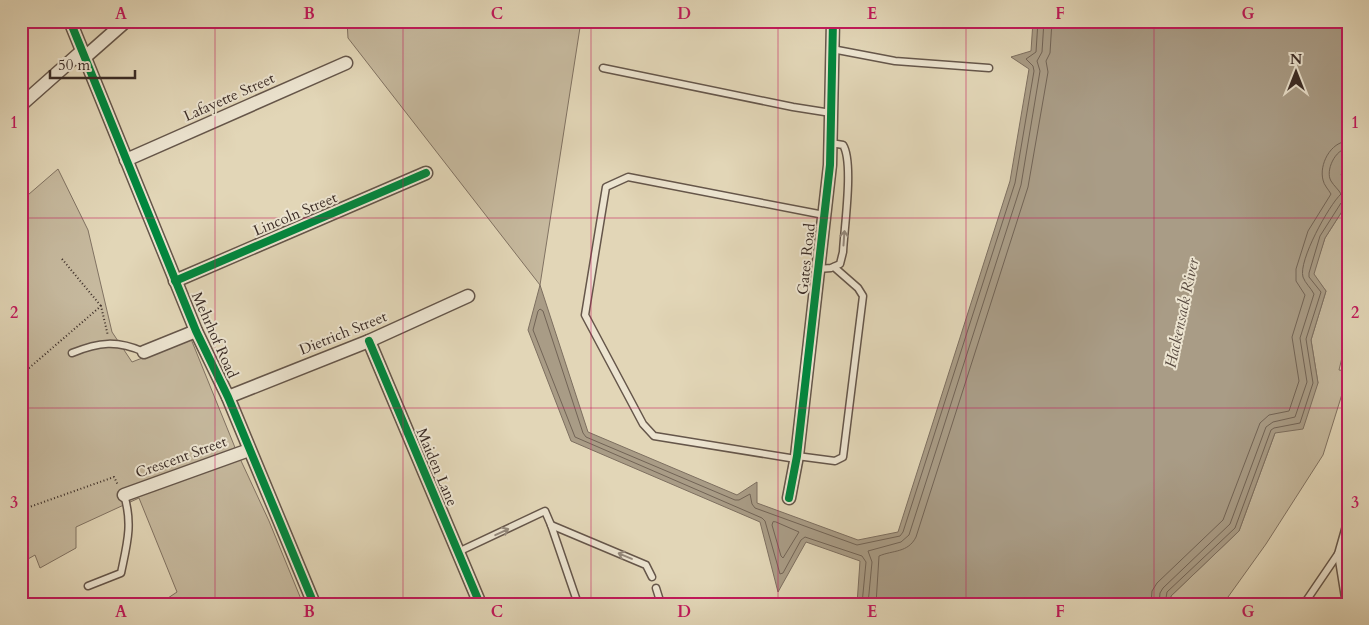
<svg xmlns="http://www.w3.org/2000/svg" width="1369" height="625" viewBox="0 0 1369 625" font-family="Cardo,serif">
  <style>
    .green { fill: #c6b99e; stroke: #807262 }
    .water { fill: #a99c86; stroke: #7d6f60 }
    .lines { fill: none; stroke-linecap: round; stroke-linejoin: round }
    .shore { stroke: #726456; stroke-width: 1 }
    .service-casing { stroke: #65564a; stroke-width: 9 }
    .minor-casing { stroke: #65564a; stroke-width: 15 }
    .path { stroke: #3b2c26; stroke-width: 2; stroke-dasharray: 1 2.5; stroke-linecap: butt }
    .service { stroke: #ece4d0; stroke-width: 6 }
    .minor { stroke: #ece4d0; stroke-width: 12 }
    .cycleway-casing { stroke: #ece4d0; stroke-width: 11 }
    .cycleway { stroke: #00873e; stroke-width: 8 }
    .oneway { stroke: #94887b }
    .grid { fill: none; stroke: #c2185b; stroke-width: 1; stroke-opacity: 0.55 }
    .labels { text-anchor: middle; stroke-width: 4; stroke-linejoin: round; paint-order: stroke }
    .street-label { font-size: 15px; fill: #3b2c26; stroke: #ece4d0 }
    .water-label { font-size: 16px; font-style: italic; fill: #56483e; stroke: #ece4d0 }
    .neatline { fill: none; stroke: #c2185b; stroke-width: 2 }
    .grid-label { font-size: 16px; text-anchor: middle; font-weight: bold; fill: #c2185b }
  </style>
  <rect width="100%" height="100%" fill="#e2d6b7"/>
  <filter id="stains"><feTurbulence type="fractalNoise" baseFrequency=".004" numOctaves="4"/><feColorMatrix values="0 0 0 0 .2 0 0 0 0 .09 0 0 0 0 .02 0 0 0 .5 -.17"/></filter>
  <radialGradient id="worn" r=".72"><stop offset=".6" stop-color="#630" stop-opacity="0"/><stop offset="1" stop-color="#630" stop-opacity=".3"/></radialGradient>
  <g class="green">
    <polygon points="347,21 581,21 540,285 348,38"/>
    <polygon points="1348,153 1348,183 1341,175"/>
    <polygon points="58,169 88,230 112,332 132,362 191,339 236,450 269,521 303,604 159,604 177,592 139,498 76,527 76,548 40,568 35,555 21,563 21,201"/>
    <polygon points="1348,202 1348,333 1339,370 1348,371 1348,375 1323,455 1266,544 1223,604 1170,604 1171,596 1239,531 1275,433 1318,383 1311,340 1326,291 1313,274 1325,238"/>
  </g>
  <polygon class="water" points="1033,21 1348,21 1348,153 1341,175 1348,183 1348,202 1325,238 1314,274 1326,291 1311,340 1318,383 1303,429 1275,433 1239,531 1171,596 1170,604 857,604 860,561 806,542 778,592 760,522 571,441 528,330 540,285 588,432 737,495 757,482 757,503 858,540 898,532 1010,181 1029,69 1011,57 1031,51"/>
  <g class="lines">
    <g class="shore">
      <polygon points="776,522 799,532 783,558 781,556 772,525 773,522"/>
      <polyline points="862,604 866,562 862,556 805,537 801,540 783,573 780,574 765,521 762,518 575,437 533,330 538,311 540,309 543,311 583,433 586,437 735,500 739,500 750,494 752,504 755,508 857,545 900,536 903,532 1015,183 1034,71 1033,66 1026,59 1036,52 1038,21"/>
      <polyline points="868,604 872,562 868,551 901,542 909,535 1021,185 1040,71 1037,61 1042,52 1044,21"/>
      <path d="M876 604 879 556C893 550 908 553 916 537L1028 187 1048 72 1046 61 1050 53 1052 21"/>
      <path d="M1151 604 1152 591 1157 583 1223 520 1260 423 1269 415 1289 411 1299 381 1292 337 1305 295 1296 281V269L1308 231 1331 194C1328 189 1324 185 1323 180 1319 165 1330 142 1348 141"/>
      <path d="M1159 604 1160 593 1163 588 1230 524 1266 427 1273 422 1295 417 1307 382 1300 338 1314 294C1311 288 1305 283 1303 277 1298 261 1329 205 1341 194 1339 190 1334 186 1331 181 1325 171 1335 149 1348 148"/>
      <polyline points="1165,604 1167,592 1235,528 1271,430 1274,428 1300,423 1313,383 1306,339 1321,292 1309,277 1309,273 1320,236 1341,203 1348,200"/>
    </g>
    <g class="service-casing">
      <g id="service">
        <polyline points="832,49 895,61 989,68"/>
        <polyline points="603,68 793,107 831,113"/>
        <path d="M818 269 831 268 840 264 843 252C844 229 854 162 843 145L831 143"/>
        <path d="M72 353C99 342 117 340 144 352"/>
        <polyline points="797,456 835,461 843,457 863,296 858,288 834,267"/>
        <polyline points="796,459 654,436 643,424 585,315 606,187 628,177 824,215"/>
        <polyline points="551,525 646,565 652,577"/>
        <polyline points="458,552 545,511 551,525 578,604"/>
        <path d="M88 586 121 573C127 544 133 524 124 495"/>
        <polyline points="656,588 661,604"/>
        <polyline points="1304,604 1338,554"/>
        <polyline points="1346,604 1338,554 1348,519"/>
      </g>
    </g>
    <g class="minor-casing">
      <g id="minor">
        <polyline points="70,21 196,331 228,397 314,604"/>
        <polyline points="84,58 126,21"/>
        <polyline points="21,105 82,51"/>
        <polyline points="126,160 346,63"/>
        <polyline points="175,281 426,173"/>
        <polyline points="369,341 480,604"/>
        <polyline points="144,352 196,331"/>
        <polyline points="228,397 369,341 468,296"/>
        <polyline points="124,495 249,450"/>
        <polyline points="789,498 797,456 830,165 833,21"/>
      </g>
    </g>
    <g class="path">
      <polyline points="62,259 101,306"/>
      <polyline points="21,375 101,306 108,336"/>
      <polyline points="21,510 114,477 118,485"/>
    </g>
    <use href="#service" class="service"/>
    <use href="#minor" class="minor"/>
    <g class="cycleway-casing">
      <g id="cycleway">
        <polyline points="70,21 196,331 228,397 314,604"/>
        <polyline points="175,281 426,173"/>
        <polyline points="369,341 480,604"/>
        <polyline points="789,498 797,456 830,165 833,21"/>
      </g>
    </g>
    <use href="#cycleway" class="cycleway"/>
  </g>
  <defs><path id="oneway-shaft" d="M-6 0H5M1.5-3L5.5 0L1.5 3" fill="none" stroke-width="1.6" stroke-linecap="round" stroke-linejoin="round" transform="scale(1.25)"/></defs>
  <g class="oneway">
    <use href="#oneway-shaft" transform="translate(844 238) rotate(-86)"/>
    <use href="#oneway-shaft" transform="translate(502 532) rotate(-25)"/>
    <use href="#oneway-shaft" transform="translate(625 556) rotate(-157)"/>
  </g>
  <path class="grid" d="M215 21V604M403 21V604M591 21V604M778 21V604M966 21V604M1154 21V604M21 218H1348M21 408H1348"/>
  <g class="labels">
    <g class="street-label">
      <text transform="translate(229 97) rotate(-24)" y="5">Lafayette Street</text>
      <text transform="translate(295 214) rotate(-23)" y="5">Lincoln Street</text>
      <text transform="translate(806 259) rotate(-84)" y="5">Gates Road</text>
      <text transform="translate(343 333) rotate(-22)" y="5">Dietrich Street</text>
      <text transform="translate(215 335) rotate(66)" y="5">Mehrhof Road</text>
      <text transform="translate(181 457) rotate(-20)" y="5">Crescent Street</text>
      <text transform="translate(437 467) rotate(67)" y="5">Maiden Lane</text>
    </g>
    <g class="water-label">
      <text transform="translate(1181 313) rotate(-78)" y="6">Hackensack River</text>
    </g>
  </g>
  <rect width="1369" height="625" fill="none" stroke="#e2d6b7" stroke-width="55"/>
  <g transform="translate(1296 72)" stroke="#ece4d0" stroke-width="4" paint-order="stroke">
  <path d="M0-4L9 19L0 12L-9 19Z" fill="#3b2c26"/>
  <text y="-8" font-size="14" font-weight="bold" text-anchor="middle" fill="#3b2c26">N</text>
  </g>
  <path d="M50 70v8h85v-8" fill="none" stroke="#3b2c26" stroke-width="2.5"/>
  <text x="58" y="70" font-size="15" fill="#3b2c26" stroke="#ece4d0" stroke-width="4" paint-order="stroke">50 m</text>
  <rect x="28" y="28" width="1314" height="570" class="neatline"/>
  <g class="grid-label">
    <text x="121" y="19">A</text>
    <text x="309" y="19">B</text>
    <text x="497" y="19">C</text>
    <text x="684" y="19">D</text>
    <text x="872" y="19">E</text>
    <text x="1060" y="19">F</text>
    <text x="1248" y="19">G</text>
    <text x="14" y="128">1</text>
    <text x="1355" y="128">1</text>
    <text x="14" y="318">2</text>
    <text x="1355" y="318">2</text>
    <text x="14" y="508">3</text>
    <text x="1355" y="508">3</text>
    <text x="121" y="617">A</text>
    <text x="309" y="617">B</text>
    <text x="497" y="617">C</text>
    <text x="684" y="617">D</text>
    <text x="872" y="617">E</text>
    <text x="1060" y="617">F</text>
    <text x="1248" y="617">G</text>
  </g>
  <rect width="100%" height="100%" filter="url(#stains)"/>
  <rect width="100%" height="100%" fill="url(#worn)"/>
</svg>
